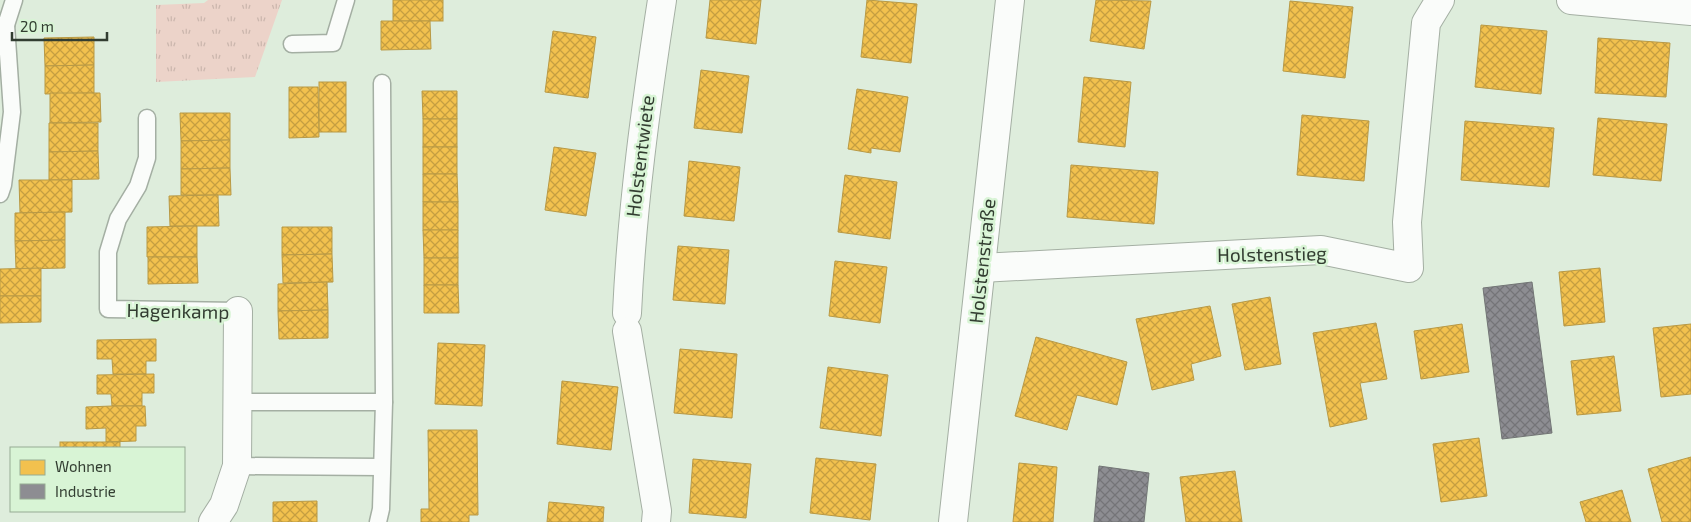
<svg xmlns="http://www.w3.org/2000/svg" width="1691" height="522" viewBox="0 0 1691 522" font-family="'Exo 2',sans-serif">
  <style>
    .park { fill: url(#park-tufts) }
    .homes { fill: url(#homes-cross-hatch); stroke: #b89945 }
    .industry { fill: url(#industry-cross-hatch); stroke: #727575 }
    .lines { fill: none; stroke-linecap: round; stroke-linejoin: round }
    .service-casing { stroke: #a4afa3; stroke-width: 19 }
    .minor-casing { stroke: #a4afa3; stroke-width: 30 }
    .service { stroke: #fafcfa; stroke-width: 16 }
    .minor { stroke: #fafcfa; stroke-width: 28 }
    .labels { text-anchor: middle; stroke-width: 5; stroke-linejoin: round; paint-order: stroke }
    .street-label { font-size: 19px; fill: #323d31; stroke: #d8f4d5 }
  </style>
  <defs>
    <pattern id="park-tufts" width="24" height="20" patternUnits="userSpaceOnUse" patternTransform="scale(1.25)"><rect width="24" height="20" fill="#ecd3c9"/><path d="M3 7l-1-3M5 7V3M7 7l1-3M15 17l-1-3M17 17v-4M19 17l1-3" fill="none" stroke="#cbb6ad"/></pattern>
    <pattern id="homes-cross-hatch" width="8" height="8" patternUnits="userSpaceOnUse" patternTransform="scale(1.25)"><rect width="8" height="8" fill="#f2c14e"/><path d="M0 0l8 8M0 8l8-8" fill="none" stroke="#c59e41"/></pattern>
    <pattern id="industry-cross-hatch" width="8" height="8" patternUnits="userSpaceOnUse" patternTransform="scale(1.25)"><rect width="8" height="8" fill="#8d8d92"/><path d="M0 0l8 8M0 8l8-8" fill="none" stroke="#747478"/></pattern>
  </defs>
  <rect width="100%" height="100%" fill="#deeddc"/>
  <polygon class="park" points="208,0 282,0 255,77 156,82 156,5 204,3"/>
  <g class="homes">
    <rect x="393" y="0" width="50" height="21"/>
    <polygon points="710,0 761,0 756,44 706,38"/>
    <polygon points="867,0 917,4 911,63 861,57"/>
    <polygon points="1096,0 1151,1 1144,49 1090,41"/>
    <polygon points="1290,1 1353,7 1345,78 1283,71"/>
    <polygon points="381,21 430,21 431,49 381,50"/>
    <polygon points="1481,25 1547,31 1541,94 1475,87"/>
    <polygon points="553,31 596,37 588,98 545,92"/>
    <polygon points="94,37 94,65 45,66 44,38"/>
    <polygon points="1598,38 1670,43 1666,97 1595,93"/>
    <polygon points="94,65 94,93 45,94 45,66"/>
    <polygon points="701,70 749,76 742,133 694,128"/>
    <polygon points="1084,77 1131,82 1125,147 1078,142"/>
    <rect x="319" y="82" width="27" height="50"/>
    <polygon points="289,87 318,87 319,137 289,138"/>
    <polygon points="857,89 908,97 900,152 871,148 871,153 848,149"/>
    <polygon points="422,91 457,91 457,119 423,119"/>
    <polygon points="50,93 100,93 101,122 50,123"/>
    <polygon points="180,113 230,113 230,140 181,141"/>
    <polygon points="1302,115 1369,121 1364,181 1297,175"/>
    <polygon points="1598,118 1667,124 1661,181 1593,175"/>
    <rect x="423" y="119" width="34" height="28"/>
    <polygon points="1465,121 1554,128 1549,187 1461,180"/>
    <polygon points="49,123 98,123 98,151 49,152"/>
    <polygon points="230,140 230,168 181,169 181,141"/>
    <rect x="423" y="147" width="34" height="27"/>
    <polygon points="554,147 596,153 586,216 545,210"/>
    <polygon points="98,151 99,179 49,180 49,152"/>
    <polygon points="689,161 740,167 734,221 684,216"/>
    <polygon points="1071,165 1158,172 1154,224 1067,217"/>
    <polygon points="230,168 231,195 181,195 181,169"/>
    <polygon points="423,174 457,174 458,202 423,202"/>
    <polygon points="845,175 897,182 890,239 838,232"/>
    <polygon points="19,180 72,180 72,212 20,213"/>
    <polygon points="218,195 219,226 170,226 169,196"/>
    <rect x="423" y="202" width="35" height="28"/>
    <polygon points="65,212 65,240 15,241 15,213"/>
    <polygon points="197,226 197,257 147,257 147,227"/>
    <polygon points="282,227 332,227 332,254 282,255"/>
    <polygon points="423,230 458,230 458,258 424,258"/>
    <polygon points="65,240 65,268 16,269 15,241"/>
    <polygon points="678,246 729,250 725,304 673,300"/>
    <polygon points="332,254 333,282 283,283 282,255"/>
    <polygon points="148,257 197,257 198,283 148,284"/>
    <rect x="424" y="258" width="34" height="27"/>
    <polygon points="835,261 887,267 880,323 829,316"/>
    <polygon points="41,268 41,296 0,296 0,269"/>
    <polygon points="1600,268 1605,322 1564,326 1559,272"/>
    <polygon points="327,282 328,310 278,311 278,284"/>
    <polygon points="424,285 458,285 459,313 424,313"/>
    <polygon points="0,296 41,296 41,322 0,323"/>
    <polygon points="1270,297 1281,364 1245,370 1232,304"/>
    <polygon points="1210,306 1221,356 1191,364 1194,380 1152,390 1136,319"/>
    <polygon points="328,310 328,338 279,339 278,311"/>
    <polygon points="1376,323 1387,379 1360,383 1367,419 1330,427 1313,333"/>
    <polygon points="1462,324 1469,372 1421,379 1414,331"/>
    <polygon points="1691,324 1691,394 1661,397 1653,328"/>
    <polygon points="1036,337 1127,362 1117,405 1077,395 1067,430 1015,416"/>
    <polygon points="156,339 156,361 146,361 146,374 113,374 112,359 97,359 97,340"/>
    <polygon points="438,343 485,345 482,406 435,404"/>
    <polygon points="680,349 737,354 732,418 674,413"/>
    <polygon points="1614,356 1621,411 1577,415 1571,361"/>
    <polygon points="828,367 888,375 881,436 820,428"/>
    <polygon points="154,374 154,393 142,393 142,406 112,406 111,394 97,394 97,375"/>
    <polygon points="562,381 618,387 611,450 557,444"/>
    <polygon points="112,406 145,406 146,426 136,426 136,441 106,442 106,428 86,429 86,407"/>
    <polygon points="428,430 477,430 478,515 469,515 469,522 421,522 421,509 429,509"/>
    <polygon points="1479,438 1487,496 1441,502 1433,444"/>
    <rect x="60" y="442" width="60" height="6"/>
    <polygon points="1691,457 1691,522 1662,522 1648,469"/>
    <polygon points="816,458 876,464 870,520 810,513"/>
    <polygon points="693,459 751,464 746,518 689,513"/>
    <polygon points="1019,463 1057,467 1053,522 1013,522"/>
    <polygon points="1235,471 1242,522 1186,522 1180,477"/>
    <polygon points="1622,490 1631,522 1586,522 1580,502"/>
    <polygon points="317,501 317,522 273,522 273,502"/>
    <polygon points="549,502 604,507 603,522 547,522"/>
  </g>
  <g class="industry">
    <polygon points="1532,282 1552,433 1502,439 1483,288"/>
    <polygon points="1099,466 1149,473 1144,522 1094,522"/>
  </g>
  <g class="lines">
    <g class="service-casing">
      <g id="service">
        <polyline points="0,25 6,25 14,0"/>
        <polyline points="292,44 333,43 346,0"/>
        <polyline points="147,118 147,158 138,186 118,219 108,252 108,309 238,311"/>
        <polyline points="0,194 3,185 12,112 6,25"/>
        <polyline points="239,402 384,402"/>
        <polyline points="237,466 381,467"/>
        <polyline points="378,522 381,509 384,402 382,83"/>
      </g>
    </g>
    <g class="minor-casing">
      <g id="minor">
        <polyline points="1571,0 1691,11"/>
        <polyline points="981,268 1321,250 1409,268 1407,222 1426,23 1440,0"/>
        <path d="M627 313C632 207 646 104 662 0"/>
        <polyline points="627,331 657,511 656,522"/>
        <polyline points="213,522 224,505 237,466 238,311"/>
        <polyline points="953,522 1010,0"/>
      </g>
    </g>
    <use href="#service" class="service"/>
    <use href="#minor" class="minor"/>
  </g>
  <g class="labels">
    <g class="street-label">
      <text transform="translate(640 156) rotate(-83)" y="7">Holstentwiete</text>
      <text transform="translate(1272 254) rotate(-1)" y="7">Holstenstieg</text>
      <text transform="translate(982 261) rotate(-84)" y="7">Holstenstraße</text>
      <text transform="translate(178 311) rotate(1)" y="7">Hagenkamp</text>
    </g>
  </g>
  <rect x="10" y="447" width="175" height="65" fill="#d8f4d5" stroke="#96ab93"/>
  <rect x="20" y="460" width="25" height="15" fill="#f2c14e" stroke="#96ab93"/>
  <text x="55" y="472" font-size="15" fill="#323d31">Wohnen</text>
  <rect x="20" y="484" width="25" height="15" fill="#8d8d92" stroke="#96ab93"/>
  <text x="55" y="497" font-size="15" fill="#323d31">Industrie</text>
  <path d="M12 32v8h95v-8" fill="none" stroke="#323d31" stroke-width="2.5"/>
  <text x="20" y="32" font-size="15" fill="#323d31" stroke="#d8f4d5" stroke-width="4" paint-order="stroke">20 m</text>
</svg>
